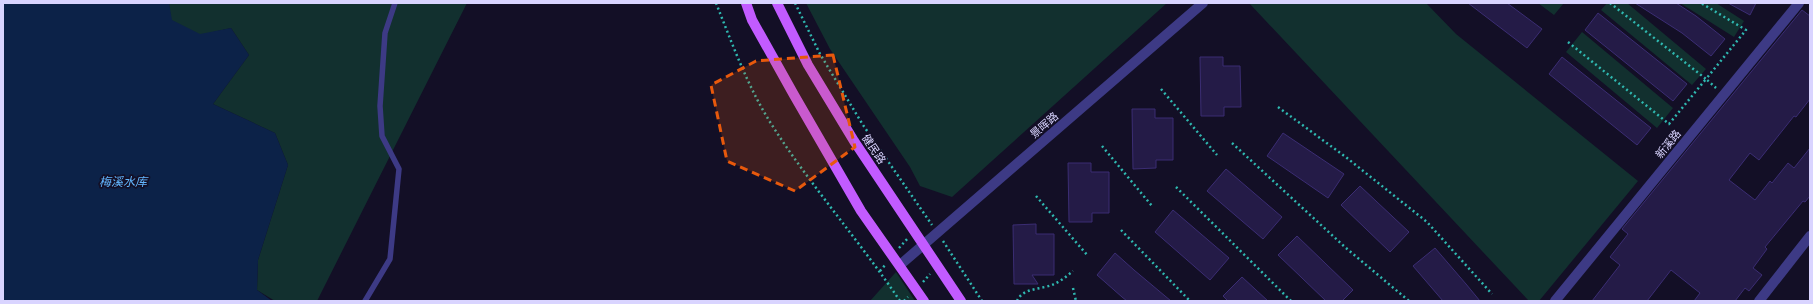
<svg xmlns="http://www.w3.org/2000/svg" width="1813" height="304" viewBox="0 0 1813 304" font-family="'PT Sans','Noto Sans SC',sans-serif">
<style>
.green{fill:#12302f}
.water{fill:#0c2248}
.building{fill:#241b47;stroke:#3b2d73}
.lines{fill:none;stroke-linecap:round;stroke-linejoin:round}
.path{stroke:#2fb8b0;stroke-width:2.5;stroke-dasharray:2 3;stroke-linecap:butt}
.service{stroke:#3d3a85;stroke-width:5.5}
.minor{stroke:#3d3a85;stroke-width:10}
.tertiary{stroke:#3d3a85;stroke-width:10}
.primary{stroke:#c25bff;stroke-width:10}
.marked{fill:#e8590c;fill-opacity:0.2;stroke:#e8590c;stroke-width:3;stroke-dasharray:8 5;stroke-linejoin:round}
.labels{text-anchor:middle;stroke-width:3.5;stroke-linejoin:round;paint-order:stroke}
.street-label{font-size:11px;fill:#d9d4ff;stroke:#130f26}
.water-label{font-size:12px;font-style:italic;fill:#62b6ff;stroke:#130f26}
</style>
<rect width="100%" height="100%" fill="#130f26"/>
<!-- green -->
<path class="green" d="M169 3H467L317 301H275L257 290 258 260 288 165 275 133 213 104 249 55 231 28 200 35 171 20Z
M806 3H1167L952 197 920 186 910 167 830 49Z
M1249 3H1426L1456 34 1638 181 1539 301H1529Z
M1538 3H1564L1554 15Z
M1607 3H1627L1706 69 1692 85 1601 10Z
M1680 3H1716L1744 21 1734 37Z
M1582 32 1673 108 1657 128 1566 52Z
M896 272 915 301H870Z"/>
<!-- water -->
<path class="water" d="M3 3H169L172 20 200 34 231 28 249 55 213 104 275 133 288 165 258 260 257 290 272 301H3Z"/>
<!-- building -->
<path class="building" d="M1468 3H1507L1542 29 1527 48Z
M1635 3H1676L1696 16 1725 39 1711 56 1682 33Z
M1728 3H1756L1750 15Z
M1802 10 1810 16V99L1796 117 1794 116 1759 160 1750 153 1729 180 1755 200 1770 181 1772 183 1788 163 1794 168 1810 148V196L1805 202 1803 201 1765 247 1767 249 1753 268 1762 275 1749 291 1745 288 1735 301H1694L1700 293 1671 270 1647 301H1592L1620 265 1610 257 1628 234 1622 229Z
M1598 13 1687 84 1673 101 1585 30Z
M1200 57H1223V66H1240L1241 107H1224V116H1201Z
M1562 57 1651 128 1637 145 1549 74Z
M1132 109H1155V118H1173V160H1156V168L1133 169Z
M1283 133 1344 174 1328 198 1267 156Z
M1068 163H1091V172H1109V213H1092V222H1069Z
M1226 169 1282 217 1263 239 1207 191Z
M1360 186 1409 232 1390 252 1341 205Z
M1173 210 1229 258 1210 280 1155 232Z
M1036 224V234H1054V275H1032L1038 284H1014L1013 225Z
M1297 236 1353 290 1342 301H1326L1278 255Z
M1435 248 1466 284 1480 301H1443L1413 266Z
M1115 253 1134 270 1171 301H1127L1122 297 1097 275Z
M1242 277 1268 301H1228L1223 296Z"/>
<g class="lines">
<!-- path -->
<path class="path" d="M716 3C732 43 747 85 770 122 809 184 859 240 900 301
M795 3 820 54 863 125 932 225
M1610 3 1706 79 1746 30 1701 3
M1568 42 1669 124 1706 79 1716 88
M1161 89 1217 155
M1278 107 1347 158 1427 222 1492 294
M1232 143 1346 248 1409 301
M1102 146 1152 206
M1176 187 1291 301
M1036 196 1088 256
M1121 230 1190 301
M943 241 982 301
M899 248 908 238
M880 271 886 264
M923 282 930 274
M1073 288 1076 301
M904 301 908 297
M1017 301C1023 287 1042 290 1054 284 1061 281 1067 276 1073 271"/>
<!-- service -->
<path class="service" d="M365 301 390 259 399 169 382 136 380 106 385 33 395 3"/>
<!-- minor -->
<path class="minor" d="M1555 301 1799 3
M1759 301 1810 236"/>
<!-- tertiary -->
<path class="tertiary" d="M900 265 1203 3"/>
<!-- primary -->
<path class="primary" d="M746 3 752 20 794 95 861 211 924 301
M777 3 808 65 854 141 961 301"/>
</g>
<!-- marked area -->
<path class="marked" d="M833 55 855 147 795 191 727 161 711 85 756 61Z"/>
<g class="labels">
<!-- street labels -->
<g class="street-label">
<text transform="translate(1044 125) rotate(-41)" y="4">景晖路</text>
<text transform="translate(1668 144) rotate(-51)" y="4">新溪路</text>
<text transform="translate(874 149) rotate(56)" y="4">健民路</text>
</g>
<!-- water labels -->
<g class="water-label">
<text x="123" y="186">梅溪水库</text>
</g>
</g>
<!-- border -->
<rect width="1813" height="304" fill="none" stroke="#d9d4ff" stroke-width="8"/>
</svg>
